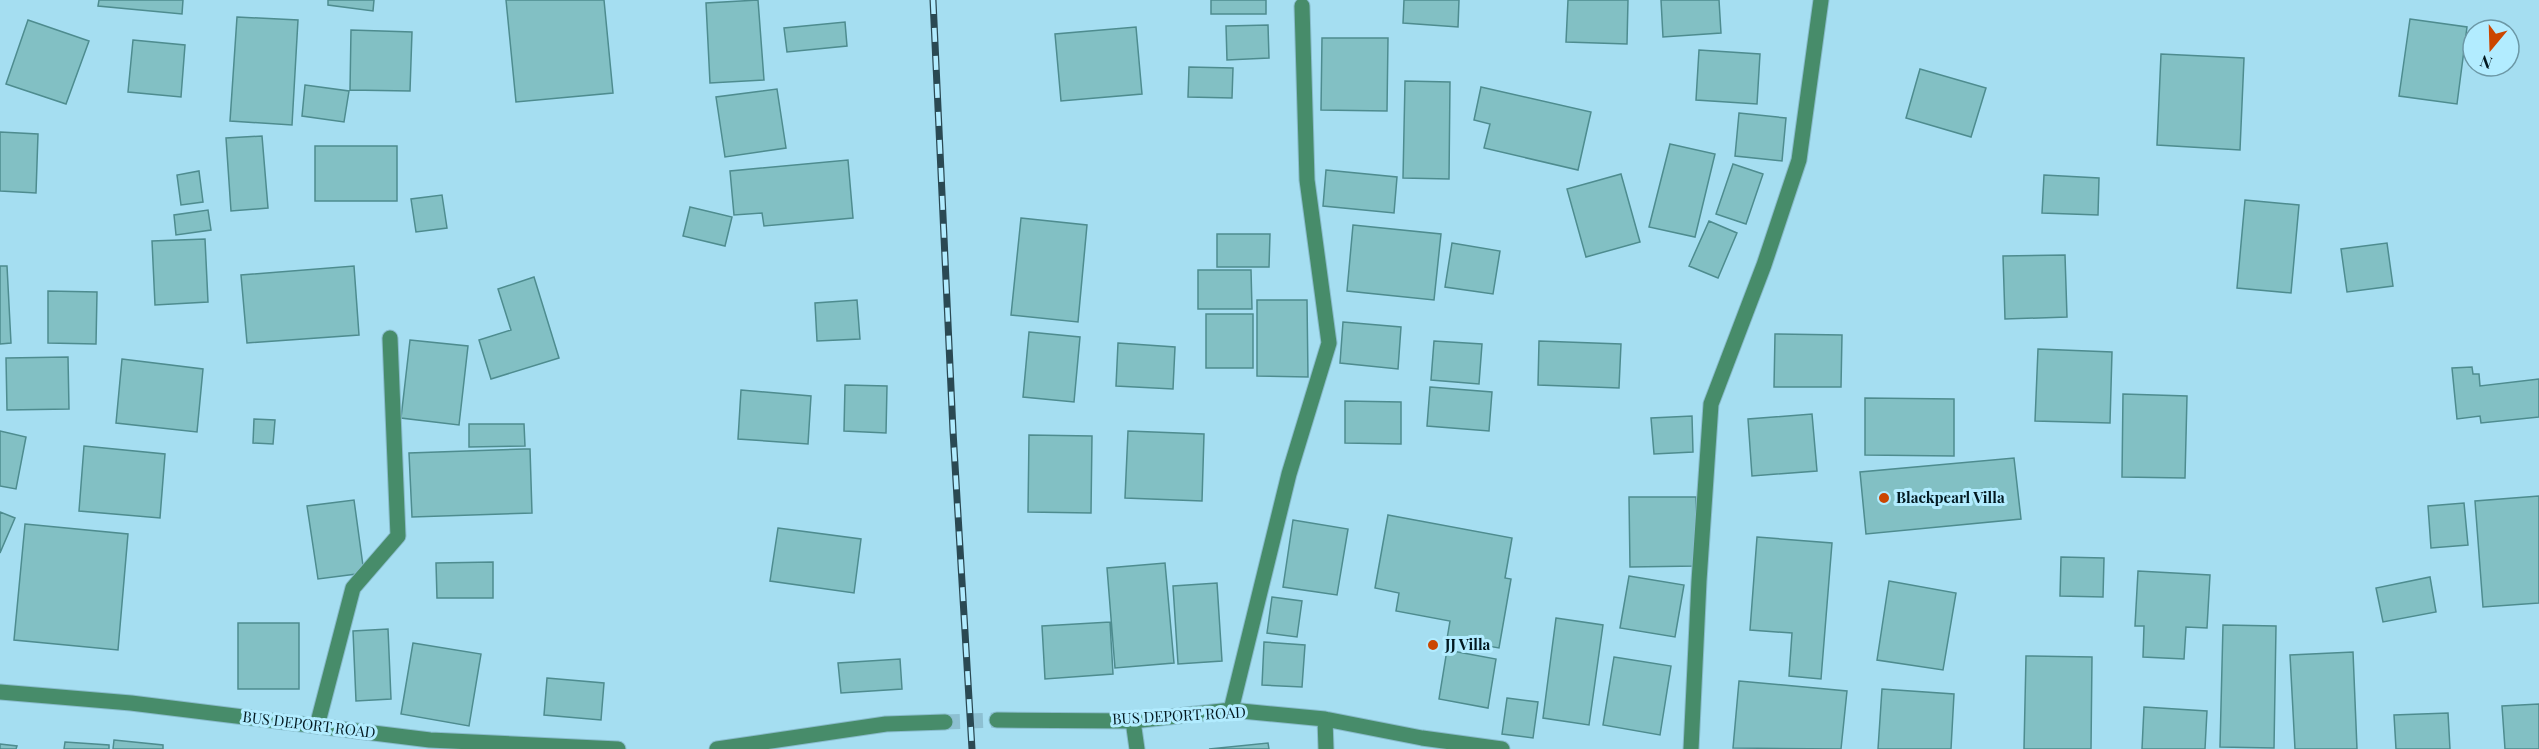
<svg xmlns="http://www.w3.org/2000/svg" width="2539" height="749" viewBox="0 0 2539 749" font-family="'Playfair Display',serif">
<style>
.building{fill:#82c0c4;stroke:#4e8c8f;stroke-width:1.5}
.lines{fill:none;stroke-linecap:round;stroke-linejoin:round}
.minor-tunnel{stroke:#8dc0d2;stroke-width:15;stroke-dasharray:15 8;stroke-linecap:butt}
.minor-casing{stroke:#88bbcb;stroke-width:17}
.minor{stroke:#478c6a;stroke-width:15}
.rail-casing{stroke:#2a4953;stroke-width:7}
.rail{stroke:#b2ecff;stroke-width:4.5;stroke-dasharray:14;stroke-linecap:butt}
.poi-dot{fill:#cb4600;stroke:#b2ecff;stroke-width:2}
.labels{text-anchor:middle;stroke-width:6;stroke-linejoin:round;paint-order:stroke}
.poi-label{font-size:15px;font-weight:bold;fill:#031920;stroke:#b2ecff;text-anchor:start}
.street-label{font-size:15px;fill:#031920;stroke:#b2ecff}
</style>
<rect width="100%" height="100%" fill="#a5def1"/>
<!-- building -->
<path class="building" d="M99 0H183L182 14 98 6Z
M328 0H374L373 11 328 5Z
M506 0H604L613 93 516 102Z
M758 0 764 80 710 83 706 3Z
M1211 0H1266V14H1211Z
M1404 0H1459L1458 27 1403 23Z
M1568 0H1628L1627 44 1566 42Z
M1661 0H1719L1721 33 1663 37Z
M237 17 298 20 292 125 230 121Z
M2410 19 2467 27 2457 104 2399 96Z
M28 20 89 41 66 104 6 84Z
M845 22 847 46 787 52 784 28Z
M1268 25 1269 58 1227 60 1226 26Z
M1136 27 1142 94 1061 101 1055 34Z
M351 30 412 32 410 91 350 90Z
M1322 38H1388L1387 111 1321 110Z
M133 40 185 45 181 97 128 92Z
M1699 50 1760 54 1757 104 1696 100Z
M2161 54 2244 58 2240 150 2157 145Z
M1189 67 1233 68 1232 98 1188 97Z
M1920 69 1986 88 1971 137 1906 118Z
M1405 81 1450 82 1449 179 1403 178Z
M305 85 349 91 344 122 302 116Z
M1481 87 1591 112 1578 170 1484 148 1490 124 1474 120Z
M777 89 786 148 725 157 716 97Z
M1739 113 1786 118 1782 161 1735 156Z
M0 132 38 134 36 193 0 191Z
M262 136 268 208 231 211 226 138Z
M1670 144 1715 154 1695 237 1649 227Z
M315 146H397V201H315Z
M848 160 853 218 764 226 762 213 734 215 730 171Z
M1733 164 1763 174 1746 224 1716 214Z
M1326 170 1397 177 1394 213 1323 206Z
M199 171 203 202 181 205 177 175Z
M1621 174 1640 242 1586 257 1567 189Z
M2044 175 2099 178 2098 215 2042 213Z
M442 195 447 228 416 232 411 199Z
M2245 200 2299 205 2291 293 2237 288Z
M690 207 732 217 725 246 683 236Z
M208 210 211 230 176 235 174 215Z
M1021 218 1087 225 1078 322 1011 315Z
M1709 221 1737 233 1718 278 1689 266Z
M1353 225 1441 234 1434 300 1347 291Z
M1217 234H1270L1269 267H1217Z
M205 239 208 302 155 305 152 241Z
M1452 243 1500 251 1493 294 1445 287Z
M2387 243 2393 286 2347 292 2341 249Z
M2065 255 2067 317 2005 319 2003 256Z
M0 266H7L11 343 0 344Z
M354 266 359 335 247 343 241 275Z
M1198 270H1251L1252 309H1198Z
M534 277 559 358 491 379 479 340 511 330 498 289Z
M48 291 97 292 96 344 48 343Z
M857 300 860 339 817 341 815 303Z
M1257 300H1307L1308 377 1257 376Z
M1206 314H1253V368H1206Z
M1343 322 1401 327 1398 369 1340 363Z
M1029 332 1080 337 1074 402 1023 397Z
M1775 334 1842 335 1841 387H1774Z
M410 340 468 346 459 425 401 418Z
M1434 341 1482 344 1479 384 1431 380Z
M1539 341 1621 344 1619 388 1538 385Z
M1118 343 1175 347 1173 389 1116 386Z
M2038 349 2112 352 2110 423 2035 421Z
M68 357 69 409 7 410 6 358Z
M122 359 203 369 197 432 116 423Z
M2472 367 2473 374H2479L2480 386 2539 379V417L2481 423 2480 416 2457 419 2452 368Z
M845 385 887 386 886 433 844 431Z
M1430 387 1492 392 1489 431 1427 426Z
M741 390 811 396 808 444 738 439Z
M2123 394 2187 396 2185 478 2122 477Z
M1865 398 1954 399V456L1865 455Z
M1345 401 1401 402V444L1345 443Z
M1812 414 1817 471 1752 476 1748 419Z
M1692 416 1693 452 1654 454 1651 418Z
M254 419 275 420 273 444 253 443Z
M469 424H524L525 446 469 447Z
M0 431 26 437 16 489 0 486Z
M1128 431 1204 434 1202 501 1125 498Z
M1029 435 1092 436 1091 513 1028 512Z
M84 446 165 454 160 518 79 511Z
M524 449H530L532 513 412 517 409 453Z
M2014 458 2021 519 1866 534 1860 472Z
M2539 496V603L2483 607 2475 501Z
M1629 497H1696L1697 566 1630 567Z
M354 500 364 573 318 579 307 506Z
M2464 503 2468 545 2431 548 2428 506Z
M0 512 15 518 0 553Z
M1388 515 1512 538 1505 578 1511 579 1499 648 1447 639 1450 621 1396 611 1399 593 1375 588Z
M1293 520 1348 529 1337 595 1283 587Z
M25 524 128 534 118 650 14 640Z
M778 528 861 539 854 593 770 581Z
M1757 537 1832 543 1821 679 1789 676 1792 633 1750 630Z
M2061 557 2104 558 2103 597 2060 596Z
M493 562V598H437L436 563Z
M1165 563 1174 663 1115 668 1107 568Z
M2138 571 2210 575 2207 628 2186 627 2184 659 2143 657 2144 626H2135Z
M1629 576 1684 585 1675 637 1620 628Z
M2430 577 2436 612 2383 622 2376 588Z
M1889 581 1956 593 1943 670 1877 660Z
M1217 583 1222 661 1178 664 1173 586Z
M1272 597 1302 601 1297 637 1267 633Z
M1556 618 1603 625 1589 725 1543 718Z
M1110 622 1113 674 1045 679 1042 626Z
M238 623H299V689H238Z
M2223 625 2276 626 2274 748 2220 747Z
M388 629 391 699 356 701 353 631Z
M1264 642 1305 645 1302 687 1262 685Z
M413 643 481 654 469 726 401 714Z
M1447 650 1496 659 1488 708 1439 699Z
M2353 652 2357 749H2295L2290 655Z
M2026 656 2092 657 2091 749H2024Z
M1614 657 1671 666 1660 735 1603 725Z
M900 659 902 689 841 693 838 663Z
M547 678 604 683 601 720 544 715Z
M1739 681 1847 691 1841 749 1733 748Z
M1882 689 1954 694 1951 749H1878Z
M1507 698 1538 702 1533 738 1502 734Z
M2539 704V749H2505L2502 706Z
M2144 707 2207 711 2205 749H2142Z
M2448 713 2450 749H2396L2394 715Z
M114 740 163 745V749H113Z
M65 742 109 745V749H64Z
M1268 743 1269 749H1209Z
M0 744 17 746 16 749H0Z"/>
<g class="lines">
<!-- minor-tunnel -->
<path class="minor-tunnel" d="M945 722 997 720"/>
<defs>
<path id="minor" d="M0 692 131 703 430 740 618 749
M1231 710 1289 474 1329 343 1307 180 1302 6
M1325 719 1326 749
M997 720 1133 721 1231 710 1325 719 1422 738 1502 749
M1133 721 1137 749
M317 726 353 588 398 536 390 338
M717 749 886 724 945 722
M1691 749 1699 581 1711 404 1764 265 1799 160 1821 0"/>
</defs>
<!-- minor casing -->
<use href="#minor" class="minor-casing"/>
<!-- minor -->
<use href="#minor" class="minor"/>
<defs>
<path id="rail" d="M933 0 953 431 972 749"/>
</defs>
<!-- rail casing -->
<use href="#rail" class="rail-casing"/>
<!-- rail -->
<use href="#rail" class="rail"/>
</g>
<!-- markers -->
<g class="poi-dot">
<circle cx="1884" cy="498" r="6"/>
<circle cx="1433" cy="645" r="6"/>
</g>
<g class="labels">
<!-- poi labels -->
<g class="poi-label">
<text x="1896" y="503">Blackpearl Villa</text>
<text x="1445" y="650">JJ Villa</text>
</g>
<!-- street labels -->
<g class="street-label">
<text transform="translate(1179 716) rotate(-3)" y="5">BUS DEPORT ROAD</text>
<text transform="translate(309 725) rotate(7)" y="5">BUS DEPORT ROAD</text>
</g>
</g>
<!-- north arrow -->
<g transform="translate(2491 48) rotate(199)"><circle r="28" fill="#b2ecff" stroke="#6c98a6" stroke-width="1.5"/>
<path d="M0-4.5L10 22L0 15L-10 22Z" fill="#cb4600"/>
<text y="-9" font-size="16" font-weight="bold" text-anchor="middle" fill="#031920">N</text>
</g>
</svg>
